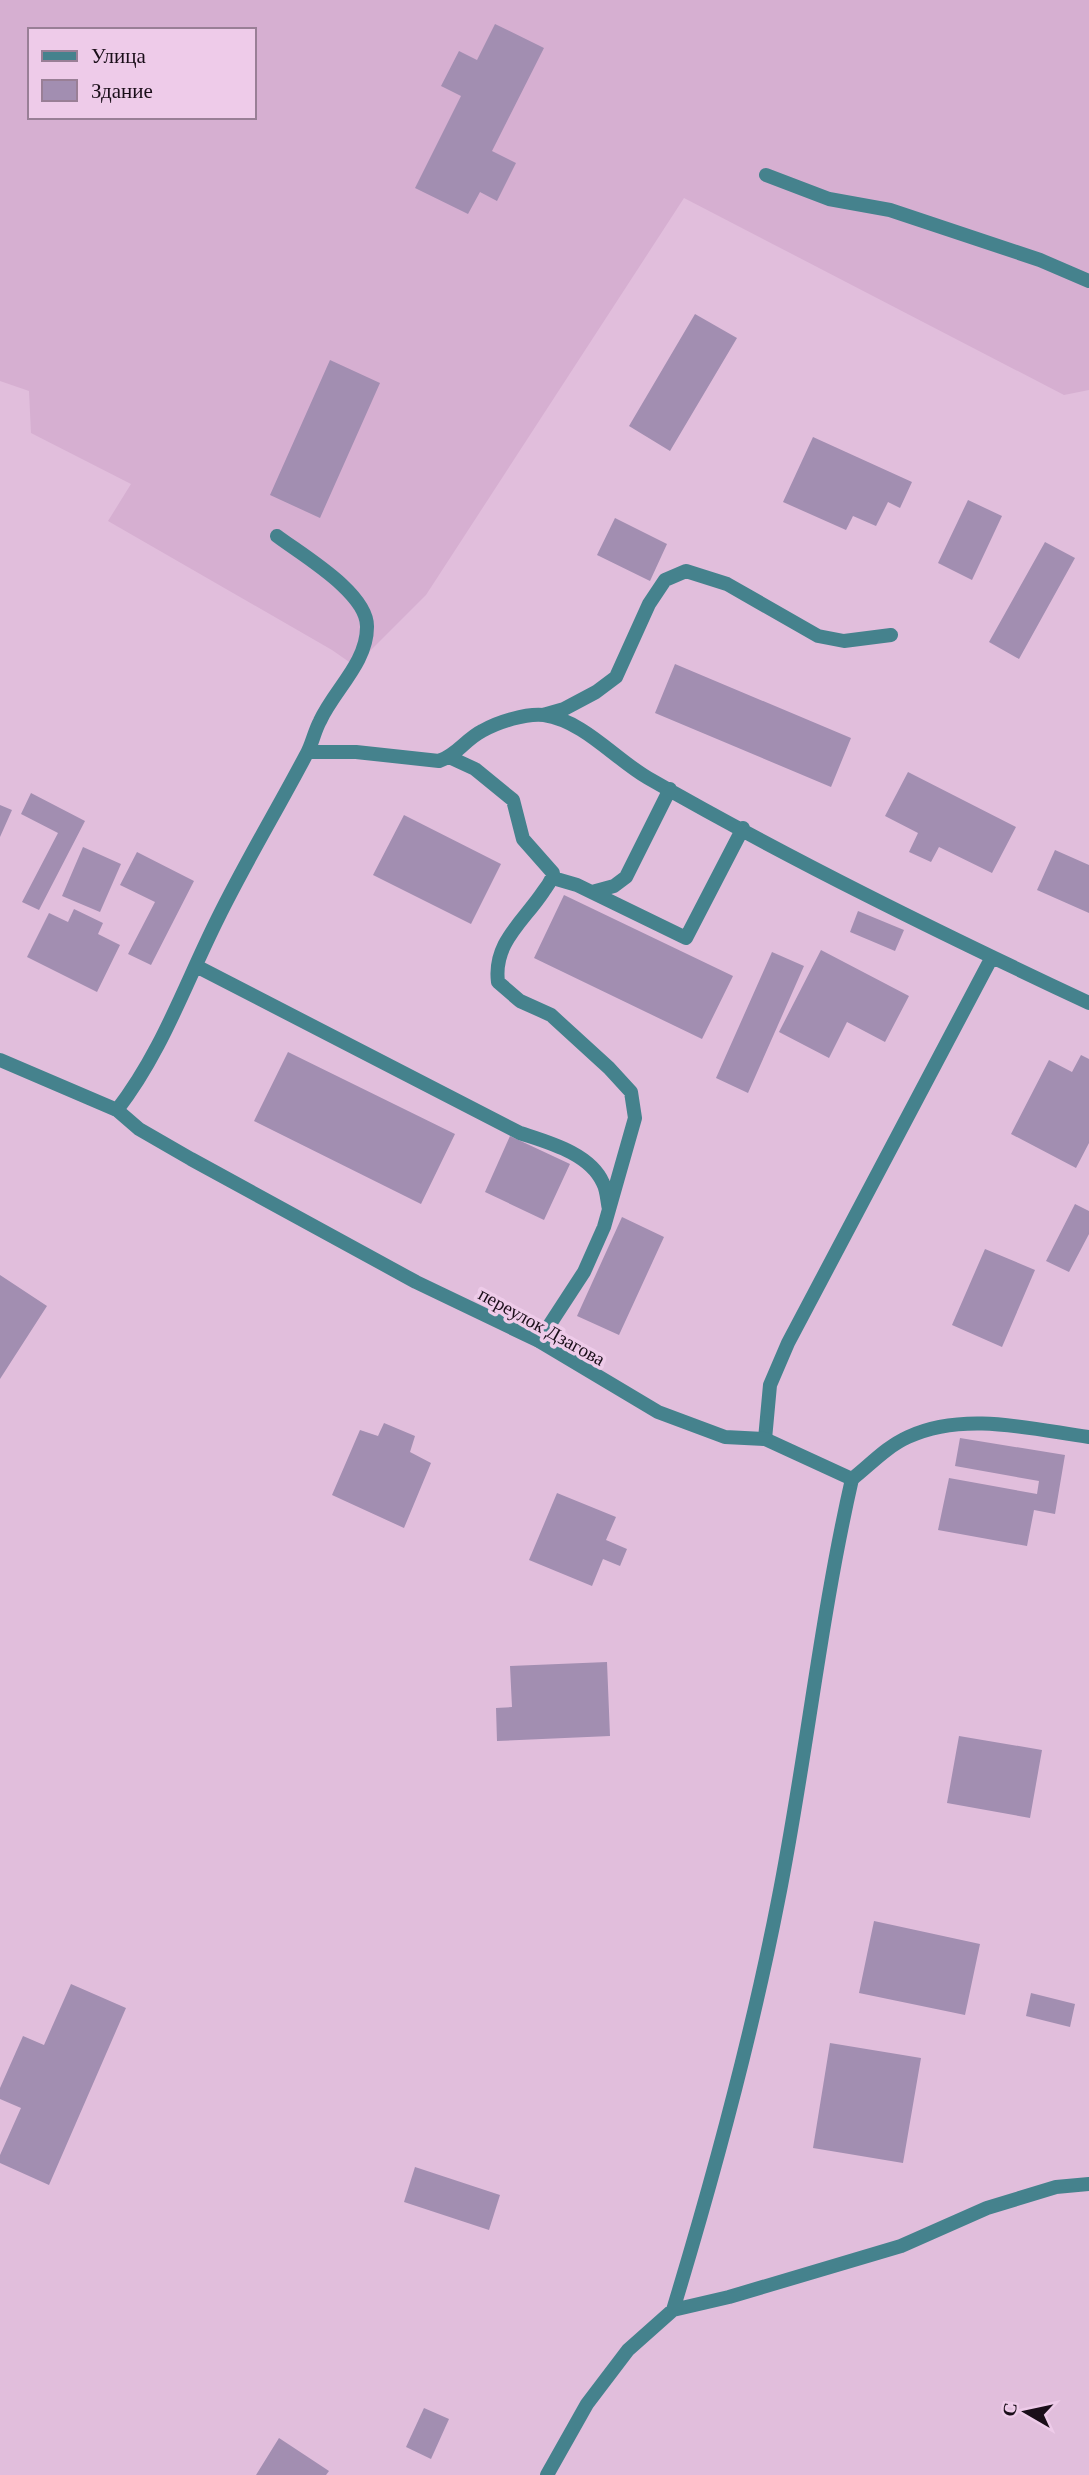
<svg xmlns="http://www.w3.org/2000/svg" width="1089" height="2475" viewBox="0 0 1089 2475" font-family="Georgia,serif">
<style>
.built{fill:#d6afd1;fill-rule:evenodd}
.building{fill:#a28eb1}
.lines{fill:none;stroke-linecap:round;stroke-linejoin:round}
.lane{stroke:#45828d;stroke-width:14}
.street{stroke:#45828d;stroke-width:14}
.labels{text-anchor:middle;stroke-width:7;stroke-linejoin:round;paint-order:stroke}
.street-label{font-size:19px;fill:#1a0e19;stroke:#eecbe9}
</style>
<rect width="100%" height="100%" fill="#e1bedc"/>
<!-- built -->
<path class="built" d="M0 0H1089V390L1064 395 684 198 426 595 355 666 332 650 108 521 131 484 31 433 29 391 0 381ZM30 30H254V117H30Z"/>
<!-- building -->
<path class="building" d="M495 24 544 48 492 151 516 163 497 201 480 192 468 214 415 188 461 96 441 86 459 51 477 60Z
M695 314 737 338 670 451 629 426Z
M330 360 380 383 320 518 270 495Z
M813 437 912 482 900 508 888 502 876 526 853 516 846 530 783 502Z
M968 500 1002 516 972 580 938 563Z
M615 518 667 544 650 581 597 555Z
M1045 542 1075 558 1019 659 989 642Z
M675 664 851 738 831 787 655 713Z
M908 772 1016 827 992 873 939 847 931 862 909 852 918 833 885 816Z
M31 793 85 821 39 910 22 902 58 833 21 814Z
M0 805 12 810 0 837Z
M404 815 501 864 471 924 373 875Z
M83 847 121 864 100 912 62 896Z
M1055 850 1089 865V913L1037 890Z
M137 852 194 881 151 965 128 954 155 902 120 885Z
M564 895 733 976 702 1039 534 958Z
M74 909 103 923 98 934 120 945 97 992 27 957 49 913 68 922Z
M858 911 904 930 895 951 850 932Z
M821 950 909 996 885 1042 847 1022 829 1058 779 1032Z
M772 952 804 966 748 1093 716 1078Z
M288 1052 455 1134 421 1204 254 1121Z
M1081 1055 1089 1059V1143L1076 1168 1011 1134 1049 1060 1072 1072Z
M510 1136 570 1164 544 1220 485 1192Z
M1075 1204 1089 1211V1234L1069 1272 1046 1261Z
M622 1217 664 1237 619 1335 577 1316Z
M985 1249 1035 1270 1002 1347 952 1325Z
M0 1275 47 1306 0 1379Z
M384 1423 415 1436 410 1452 431 1463 404 1528 332 1495 360 1430 378 1436Z
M960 1438 1065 1455 1055 1514 1034 1510 1027 1546 938 1530 949 1478 1037 1494 1039 1481 955 1466Z
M557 1493 616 1517 606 1540 627 1549 620 1566 603 1559 592 1586 529 1560Z
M607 1662 610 1736 497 1741 496 1708 512 1707 510 1666Z
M959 1736 1042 1750 1030 1818 947 1803Z
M874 1921 980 1944 965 2015 859 1993Z
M71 1984 126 2008 49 2185 0 2163V2155L21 2108 0 2099V2088L23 2036 44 2045Z
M1031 1993 1075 2004 1070 2027 1026 2016Z
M830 2043 921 2058 903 2163 813 2148Z
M415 2167 500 2195 489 2230 404 2202Z
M424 2408 449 2419 431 2459 406 2447Z
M279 2438 329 2471 326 2475H256Z"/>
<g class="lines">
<!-- lane -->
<path class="lane" d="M766 175 829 199 890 210 1040 260 1089 281
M543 715 564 709 596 692 616 677 649 604 665 580 686 571 727 584 818 636 844 641 891 635
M309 752H356L439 761C457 755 466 739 482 731 498 722 526 713 544 715 584 721 615 759 648 778 791 860 940 933 1089 1003
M449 757 475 769 513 800 523 839 553 873C552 881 547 886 543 892 523 922 493 943 498 982L520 1001 551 1015 609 1068 631 1092 635 1118 604 1227 584 1272 539 1341
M553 878 577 885 686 938 743 828
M592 892 614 886 626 877 670 789
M196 966 520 1133C547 1142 590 1153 603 1183 607 1190 607 1201 609 1209
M117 1110C162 1052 185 984 218 918 245 863 277 810 306 755 312 745 314 732 320 721 334 690 367 663 367 627 368 593 302 555 277 536
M765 1439 770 1385 788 1343 992 957
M673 2310C714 2175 751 2039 778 1901 806 1761 820 1619 852 1479
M547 2475 587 2404 628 2350 673 2310 729 2297 901 2246 987 2208 1056 2187 1089 2184"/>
<!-- street -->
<path class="street" d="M0 1060 117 1110 139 1129 191 1159 416 1282 539 1341 658 1412 725 1437 765 1439 852 1479C870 1465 886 1447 908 1437 964 1411 1031 1429 1089 1437"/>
</g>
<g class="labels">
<!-- street labels -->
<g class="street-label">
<text transform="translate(542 1326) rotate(29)" y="7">переулок Дзагова</text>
</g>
</g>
<!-- legend -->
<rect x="28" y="28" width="228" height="91" fill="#eecbe9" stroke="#997f96" stroke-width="2"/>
<rect x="42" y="51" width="35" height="10" fill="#45828d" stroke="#997f96" stroke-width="2"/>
<text x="91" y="63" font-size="21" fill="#1a0e19">Улица</text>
<rect x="42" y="80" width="35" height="21" fill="#a28eb1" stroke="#997f96" stroke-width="2"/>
<text x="91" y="98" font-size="21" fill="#1a0e19">Здание</text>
<!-- north arrow -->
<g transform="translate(1026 2412) rotate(279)" stroke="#eecbe9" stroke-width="5" paint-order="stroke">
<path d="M0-5L12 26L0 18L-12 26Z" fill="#1a0e19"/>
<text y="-10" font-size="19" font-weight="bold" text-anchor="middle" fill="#1a0e19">С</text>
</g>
</svg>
